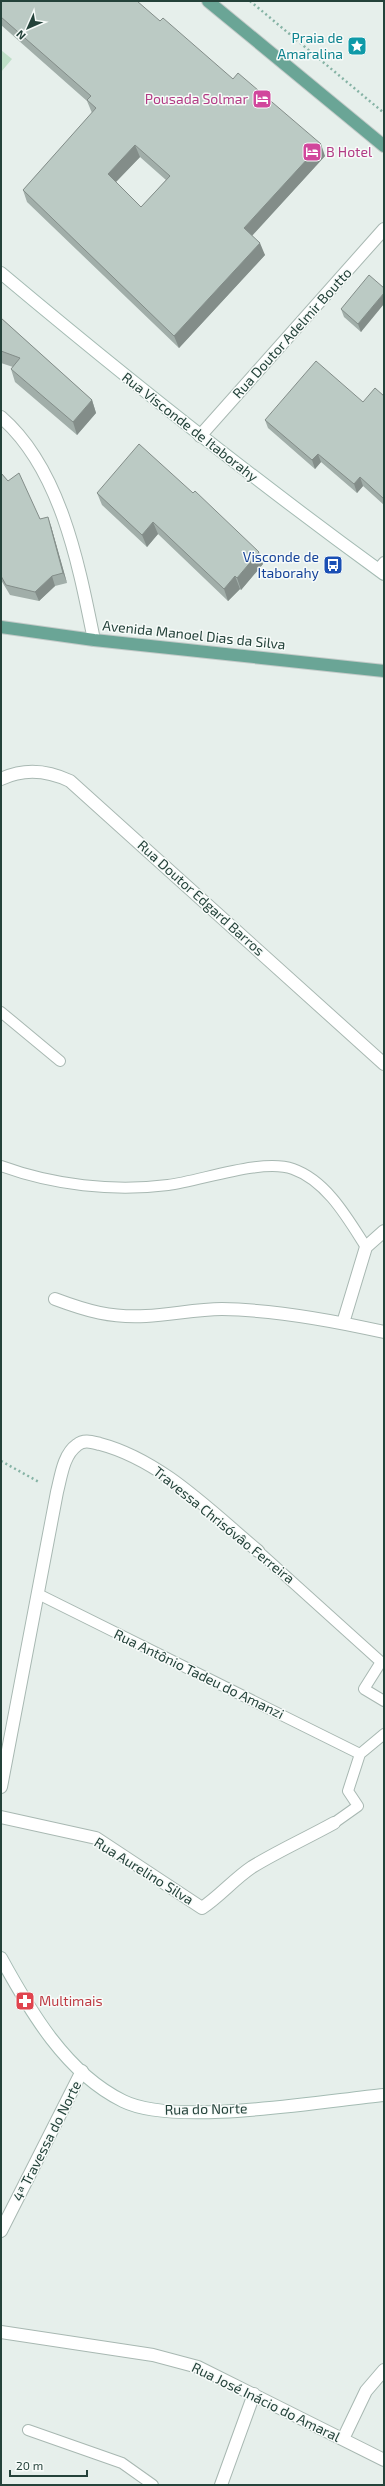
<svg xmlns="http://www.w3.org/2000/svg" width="385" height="2486" viewBox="0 0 385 2486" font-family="'Exo 2',sans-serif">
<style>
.green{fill:#bfe0c8}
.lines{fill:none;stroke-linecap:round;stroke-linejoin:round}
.lane-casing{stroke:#a8b8b2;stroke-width:12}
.street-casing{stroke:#a8b8b2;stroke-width:14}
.secondary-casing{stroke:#a4bbb3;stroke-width:14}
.primary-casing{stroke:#c2cac8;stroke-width:14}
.path{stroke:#86b3a5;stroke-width:2.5;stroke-dasharray:2 3;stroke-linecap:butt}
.lane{stroke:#fff;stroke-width:10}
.street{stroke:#fff;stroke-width:12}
.secondary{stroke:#fff;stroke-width:12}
.primary{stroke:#6aa596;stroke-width:12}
.wall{fill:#a1aea9;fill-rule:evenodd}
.shaded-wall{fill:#838d89}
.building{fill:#bbcac4;stroke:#838d89;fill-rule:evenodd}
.labels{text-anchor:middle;stroke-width:3;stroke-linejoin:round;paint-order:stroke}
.culture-label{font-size:14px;fill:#0d838f;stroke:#f7fbf9;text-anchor:end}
.hotel-label{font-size:14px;fill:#b23c85;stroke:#f7fbf9;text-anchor:end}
.street-label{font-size:14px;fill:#24423a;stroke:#f7fbf9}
.transit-label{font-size:14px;fill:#164399;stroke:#f7fbf9;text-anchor:end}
.health-label{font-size:14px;fill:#be3a42;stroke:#f7fbf9;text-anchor:start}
</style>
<rect width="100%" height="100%" fill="#e6efeb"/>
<!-- green -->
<path class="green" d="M1 50 12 59 1 72Z"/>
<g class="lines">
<defs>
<path id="lane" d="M378 569 384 562
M1 1012 60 1061
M1 1166C53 1185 113 1192 168 1185 201 1181 262 1158 293 1169 327 1181 348 1219 366 1247
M258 1551 381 1662 364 1689 384 1701
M38 1594 360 1754
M334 1823 358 1806 348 1791 360 1754 384 1734
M28 2430 122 2463 153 2485"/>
<path id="street" d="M1 417C61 469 79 566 94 640
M200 436 384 229
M1 779C24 768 47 770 70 781L384 1064
M55 1299C87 1311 111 1318 146 1316 171 1315 196 1309 222 1309 276 1310 331 1320 384 1332
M343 1323 366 1247 384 1231
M1 1787 57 1492C61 1477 63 1455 77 1445 84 1439 92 1442 100 1444 161 1460 210 1511 258 1551
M1 1817 96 1838 202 1908C220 1896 234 1879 252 1867 278 1851 307 1838 334 1823
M1 2231 82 2071
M1 2332 153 2355 198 2367 384 2460
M343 2439 366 2391 384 2370
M221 2485 254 2394"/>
<path id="secondary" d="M1 273C125 377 252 478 384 574
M1 1958C30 2011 66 2073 123 2101 175 2127 322 2101 384 2095"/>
<path id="primary" d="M208 1 384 146
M1 627 94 640 384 671"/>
</defs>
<!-- lane casing -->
<use href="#lane" class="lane-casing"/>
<!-- street casing -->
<use href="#street" class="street-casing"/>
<!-- secondary casing -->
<use href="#secondary" class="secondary-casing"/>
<!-- primary casing -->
<use href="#primary" class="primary-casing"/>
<!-- path -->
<path class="path" d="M250 1 384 113
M1 1461 39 1482"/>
<!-- lane -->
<use href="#lane" class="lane"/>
<!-- street -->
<use href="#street" class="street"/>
<!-- secondary -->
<use href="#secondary" class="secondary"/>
<!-- primary -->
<use href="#primary" class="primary"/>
</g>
<!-- wall -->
<path class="wall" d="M1 1 160 21 325 156 252 236 265 255 179 348 27 202 23 190 92 113 87 101 1 25ZM140 157 166 180 141 207 116 182Z
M384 288 361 332 344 317 341 309Z
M1 318 92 400 96 413 77 435 15 382 11 369 13 367 1 363Z
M384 396V505L363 486 357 493 321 462 315 469 268 428 265 420 363 402Z
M1 473 40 519 51 526 67 583 55 586 39 601 10 595 1 580Z
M97 493 263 564 241 590 240 589 228 601 158 534 147 547 102 505Z"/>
<!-- shaded-wall -->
<path class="shaded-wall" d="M321 144 325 156 248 240 244 228Z
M135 145 140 157 112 186 108 174Z
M260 243 265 255 179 348 174 336Z
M384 293V304L361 332 358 324Z
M92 400 96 413 77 435 73 422Z
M318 454 321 462 315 469 312 460Z
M360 477 363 486 357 493 354 484Z
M48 517 51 526 67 583 63 573Z
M153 522 158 534 147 547 142 535Z
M259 552 263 564 241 590 237 578Z
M52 576 55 586 39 601 35 592Z
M235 576 240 589 228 601 224 589Z"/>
<!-- building -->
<path class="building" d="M1 1H137L160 21 163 18 233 79 238 73 321 144 244 228 260 243 174 336 23 190 96 108 87 100 91 96 1 17ZM135 145 170 176 141 207 108 174Z
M369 275 384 288V293L358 324 341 309Z
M1 318 92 400 73 422 11 369 20 358 1 351Z
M316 361 363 402 375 388 384 396V499L360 477 354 484 318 454 312 460 265 420Z
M139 444 193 493 195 491 259 552 237 578 235 576 224 589 153 522 142 535 97 493Z
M1 473 8 481 19 473 40 519 48 517 63 573 52 576 35 592 6 585 1 576Z"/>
<!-- icons -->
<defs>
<symbol id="sight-square" viewBox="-11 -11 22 22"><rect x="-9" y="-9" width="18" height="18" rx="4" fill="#0f9aa8" stroke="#f7fbf9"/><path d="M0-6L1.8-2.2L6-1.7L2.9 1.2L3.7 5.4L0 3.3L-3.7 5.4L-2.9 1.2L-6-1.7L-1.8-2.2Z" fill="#fff"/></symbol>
<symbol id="hotel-square" viewBox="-11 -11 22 22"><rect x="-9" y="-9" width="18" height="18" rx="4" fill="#d1479c" stroke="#f7fbf9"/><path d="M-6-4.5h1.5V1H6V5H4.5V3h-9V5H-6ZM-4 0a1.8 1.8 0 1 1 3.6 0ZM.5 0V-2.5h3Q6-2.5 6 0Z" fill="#fff"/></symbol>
<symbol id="bus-square" viewBox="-11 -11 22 22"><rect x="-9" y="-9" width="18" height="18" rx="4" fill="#1a4fb4" stroke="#f7fbf9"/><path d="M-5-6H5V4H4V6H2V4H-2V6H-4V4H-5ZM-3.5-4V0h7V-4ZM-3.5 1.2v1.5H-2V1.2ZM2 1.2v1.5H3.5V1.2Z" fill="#fff"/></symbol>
<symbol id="pharmacy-square" viewBox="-11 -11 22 22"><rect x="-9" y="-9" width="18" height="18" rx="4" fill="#e0444e" stroke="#f7fbf9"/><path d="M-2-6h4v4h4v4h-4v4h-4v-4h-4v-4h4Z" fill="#fff"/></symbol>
</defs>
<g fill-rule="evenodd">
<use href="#sight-square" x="346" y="35" width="22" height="22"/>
<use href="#hotel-square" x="251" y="88" width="22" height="22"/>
<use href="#hotel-square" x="301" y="141" width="22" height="22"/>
<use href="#bus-square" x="322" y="554" width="22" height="22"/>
<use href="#pharmacy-square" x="14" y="1990" width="22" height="22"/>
</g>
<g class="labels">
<!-- culture labels -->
<g class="culture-label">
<text x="343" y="43">Praia de<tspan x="343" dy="16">Amaralina</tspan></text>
</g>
<!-- hotel labels -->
<g class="hotel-label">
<text x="248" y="104">Pousada Solmar</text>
<text x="326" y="157" text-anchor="start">B Hotel</text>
</g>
<!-- street labels -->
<g class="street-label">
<text transform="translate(292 333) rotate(-48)" y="5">Rua Doutor Adelmir Boutto</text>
<text transform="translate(190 427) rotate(38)" y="5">Rua Visconde de Itaborahy</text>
<text transform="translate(194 635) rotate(6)" y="5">Avenida Manoel Dias da Silva</text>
<text transform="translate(201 898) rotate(42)" y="5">Rua Doutor Edgard Barros</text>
<text transform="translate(224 1525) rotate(39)" y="5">Travessa Chrisóvâo Ferreira</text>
<text transform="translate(199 1674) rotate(26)" y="5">Rua Antônio Tadeu do Amanzi</text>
<text transform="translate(144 1871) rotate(32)" y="5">Rua Aurelino Silva</text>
<text transform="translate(206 2109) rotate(-1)" y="5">Rua do Norte</text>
<text transform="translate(47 2141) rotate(-63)" y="5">4ª Travessa do Norte</text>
<text transform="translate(266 2402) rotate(26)" y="5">Rua José Inácio do Amaral</text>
</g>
<!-- transit labels -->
<g class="transit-label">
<text x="319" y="562">Visconde de<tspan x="319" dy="16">Itaborahy</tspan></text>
</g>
<!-- health labels -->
<g class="health-label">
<text x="39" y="2006">Multimais</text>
</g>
</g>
<!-- border -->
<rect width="385" height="2486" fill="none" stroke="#24423a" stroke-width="4"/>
<!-- north arrow -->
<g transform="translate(28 28) rotate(225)" stroke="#f7fbf9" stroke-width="3" paint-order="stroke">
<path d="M0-3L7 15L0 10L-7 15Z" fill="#24423a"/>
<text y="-6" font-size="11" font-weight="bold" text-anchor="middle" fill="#24423a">N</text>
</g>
<!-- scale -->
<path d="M10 2470v6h77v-6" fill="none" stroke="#24423a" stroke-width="2"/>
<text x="16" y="2470" font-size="12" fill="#24423a" stroke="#f7fbf9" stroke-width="3" paint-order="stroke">20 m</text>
</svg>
